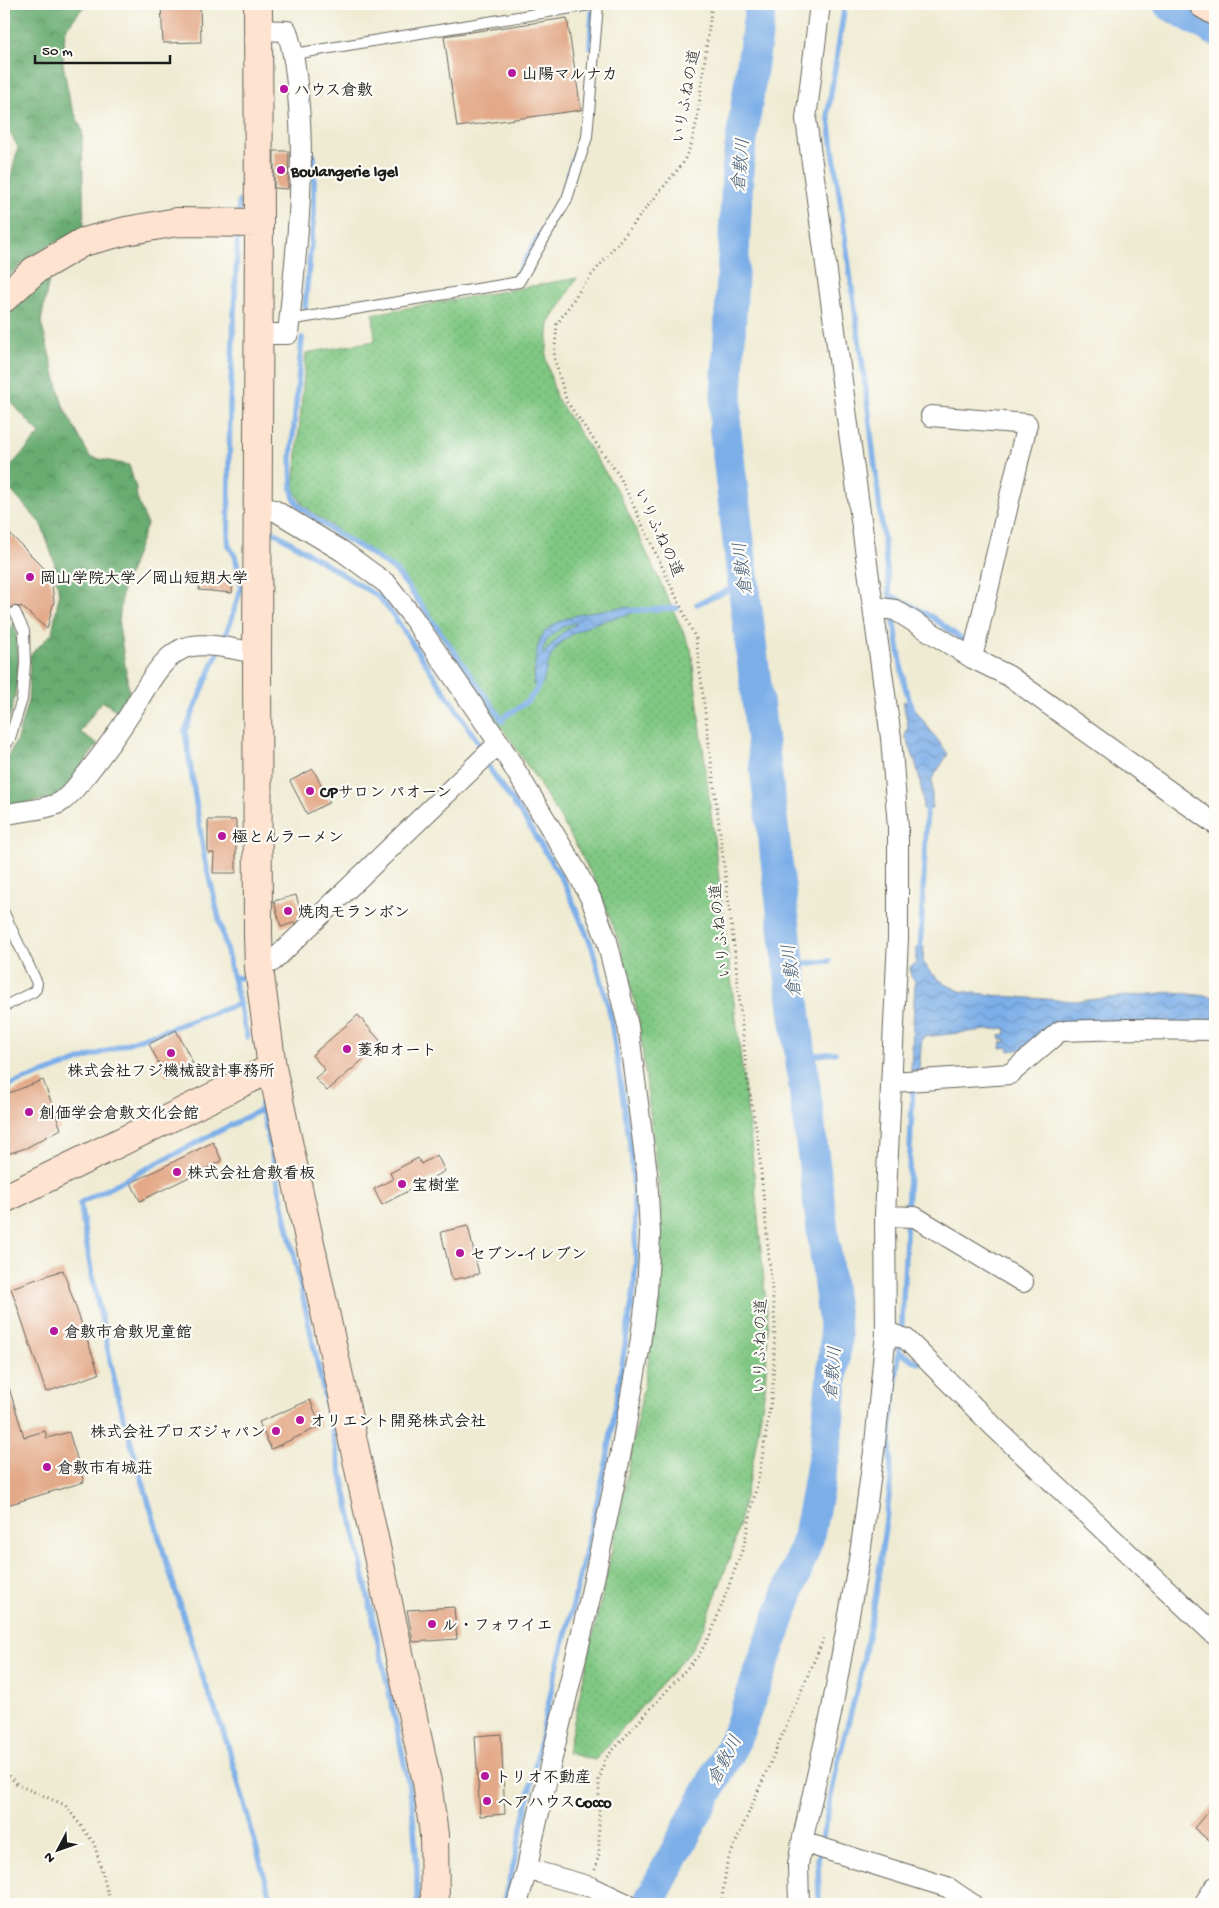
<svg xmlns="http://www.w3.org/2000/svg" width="1219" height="1908" viewBox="0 0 1219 1908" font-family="'Gochi Hand','Klee One',sans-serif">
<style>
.forest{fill:url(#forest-crowns);stroke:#426446}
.park{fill:url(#park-dots);stroke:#4e7250}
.water{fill:url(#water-waves);stroke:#4c6582;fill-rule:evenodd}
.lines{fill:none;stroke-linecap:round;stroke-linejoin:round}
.stream{stroke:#7baee8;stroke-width:5.5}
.river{stroke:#7baee8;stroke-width:32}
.building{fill:#e3a988}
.lane-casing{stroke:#66645c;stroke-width:12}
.street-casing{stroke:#66645c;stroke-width:22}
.secondary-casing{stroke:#66645c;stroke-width:30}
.path{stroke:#66645c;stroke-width:3;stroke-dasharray:1 4;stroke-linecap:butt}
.lane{stroke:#fff;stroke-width:10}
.street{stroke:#fff;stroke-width:20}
.secondary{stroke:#fee3d1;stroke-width:28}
.poi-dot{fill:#b5179e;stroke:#fdfcf7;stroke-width:2}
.labels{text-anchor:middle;stroke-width:4.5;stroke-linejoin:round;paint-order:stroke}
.poi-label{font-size:16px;font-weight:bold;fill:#1c1c1c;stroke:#fdfcf7;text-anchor:start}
.street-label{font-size:16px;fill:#1c1c1c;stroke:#fdfcf7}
.water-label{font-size:18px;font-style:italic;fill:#475e78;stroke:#fdfcf7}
</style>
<defs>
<pattern id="forest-crowns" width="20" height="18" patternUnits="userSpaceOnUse" patternTransform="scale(1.25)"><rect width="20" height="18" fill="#68ac71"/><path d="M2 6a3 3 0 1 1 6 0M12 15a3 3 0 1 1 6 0" fill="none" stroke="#558b5c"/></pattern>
<pattern id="park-dots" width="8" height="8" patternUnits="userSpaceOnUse" patternTransform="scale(1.25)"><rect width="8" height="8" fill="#80c783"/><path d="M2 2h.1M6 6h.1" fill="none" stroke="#6eaa71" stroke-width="1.8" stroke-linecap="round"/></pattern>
<pattern id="water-waves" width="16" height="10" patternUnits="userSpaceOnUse" patternTransform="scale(1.25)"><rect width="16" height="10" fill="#7baee8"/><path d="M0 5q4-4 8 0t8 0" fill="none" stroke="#648dbb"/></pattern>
</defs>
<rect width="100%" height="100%" fill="#fdfcf7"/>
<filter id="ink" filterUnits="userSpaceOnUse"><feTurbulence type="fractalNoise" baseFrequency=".02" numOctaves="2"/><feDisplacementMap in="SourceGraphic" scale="10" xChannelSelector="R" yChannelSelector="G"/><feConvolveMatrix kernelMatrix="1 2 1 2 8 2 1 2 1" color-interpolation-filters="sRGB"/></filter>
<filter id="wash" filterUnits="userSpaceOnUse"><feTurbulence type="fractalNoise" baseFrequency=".0096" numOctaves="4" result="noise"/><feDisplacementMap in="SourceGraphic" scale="20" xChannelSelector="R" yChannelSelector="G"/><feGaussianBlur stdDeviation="1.12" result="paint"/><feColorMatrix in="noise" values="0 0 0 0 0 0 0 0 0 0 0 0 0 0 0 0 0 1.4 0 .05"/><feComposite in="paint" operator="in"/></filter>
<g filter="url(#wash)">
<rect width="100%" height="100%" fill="#efebd3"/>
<!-- forest -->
<path class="forest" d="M4 4H86L65 30 63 64 70 102 82 130 84 230C48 244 31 254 4 281V206L18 147 4 123Z
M50 274 41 322 63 406 90 457 129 465 136 488 137 498 147 524 122 593 119 625 129 692 120 713 102 701 80 732 98 744 60 796 4 808V762L16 742 28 701 30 655 52 633 59 595 54 561 41 524 4 483V473L40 434 4 394V317L5 311Z
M14 623C23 661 17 698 4 735V633Z"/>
<!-- park -->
<path class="park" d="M577 278 549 324 546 359 556 397 620 495 691 649 751 1142 768 1324 765 1389 752 1467 733 1549 704 1627 691 1650 595 1760 567 1753 618 1523 660 1299 662 1247 660 1196 638 1015 620 945 598 887 571 836 535 777 415 598 395 572 303 505 294 489 306 353 375 341 373 314Z"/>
<!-- water -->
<path class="water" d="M630 607 631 614C601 621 562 629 549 661 546 668 545 676 543 683L533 685C535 672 535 655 539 642 548 614 605 609 630 607ZM575 623 576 624 562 633 544 653 542 652C545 638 561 625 575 623Z
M903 701 911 704 948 754 932 779V809H923C922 782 916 759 905 736L908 727Z
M924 947 923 961 929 971 945 984 960 991 1000 996 1076 1001 1173 992 1215 997V1023L1086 1025 1030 1048 1009 1051 1008 1047 1001 1048V1043L1006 1042V1039L1001 1040 1000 1035 1006 1034 1005 1028 922 1037 919 1072H911L915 980 911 977 910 967 916 963V949Z"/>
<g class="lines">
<!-- stream -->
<path class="stream" d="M845 4 828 112 867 398 891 605
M590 47 592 12
M239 215V202
M238 229 230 405 228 544 236 558 241 587 231 621 185 731 204 855 247 1037
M510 279H514L561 198 584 126
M304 316 314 213V156
M302 338 291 459 292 489 294 498 301 508 337 534 367 551 396 571 420 603 503 721
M274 532 379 597 394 616 482 748 483 753
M890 595 932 617 963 640
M697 604 743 584
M624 611 677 608
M893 614 904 683 912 710
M501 719C519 707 536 700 541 677
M485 762 528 824 565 884 592 947 610 1013 632 1157 636 1258 634 1289 607 1459 570 1618 554 1678 516 1855 503 1904
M920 956 927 803
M789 965 829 961
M233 977 241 978
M800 1057 835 1053
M4 1087 239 1004
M261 1104 262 1109 80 1203 90 1265 119 1402 168 1567 202 1675 227 1742 268 1890 274 1904
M262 1109 401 1747 412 1802 417 1868V1904
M899 1352 919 1363
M819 1904 818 1860 838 1761 860 1678 876 1594 891 1482 890 1434 902 1322 913 1085"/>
<!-- river -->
<path class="river" d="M1169 4 1215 30
M648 1904 736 1738 808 1538 825 1451 836 1337 789 965 725 428 738 165 761 4"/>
</g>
<g id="blocks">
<!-- building -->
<path class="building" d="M182 4H200L201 42 163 43 161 5Z
M567 18 581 110 457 127 444 36Z
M274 151H289L288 189 274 188Z
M4 528 46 570 52 585 54 601 47 629 21 606 20 607 13 606 10 608 8 612 10 617 4 623Z
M200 576 233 579 232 593 199 590Z
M313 769 330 802 307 814 290 781Z
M208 820H236V873H213L214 853H208Z
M296 895 302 916 296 922 281 927 274 901Z
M358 1015 382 1043 327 1091 315 1078 325 1070 312 1055Z
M176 1030 193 1063 166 1077 149 1044Z
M43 1080 61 1129 26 1148 4 1155V1095Z
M213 1142 222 1161 140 1201 131 1183Z
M437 1155 445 1171 382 1205 374 1189 393 1179 390 1173 418 1158 421 1164Z
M468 1226 479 1274 452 1280 441 1232Z
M63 1270 99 1374 46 1392 11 1288Z
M7 1381 24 1437 45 1431 47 1438 69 1432 84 1482 4 1506V1382Z
M310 1400 321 1426 271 1449 259 1422Z
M454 1607 457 1639 413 1642 407 1610Z
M501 1734 505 1814 480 1816 475 1736Z
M1215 1803V1846L1194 1828Z"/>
</g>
</g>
<g filter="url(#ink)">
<use href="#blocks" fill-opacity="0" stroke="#66645c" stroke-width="1"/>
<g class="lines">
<defs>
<path id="lane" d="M294 54 596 4
M289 320 519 282 567 199 587 137 598 4
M4 748 10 738 22 699 25 663 24 631 15 612
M4 913 37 983 36 989 33 992 7 1005"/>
<path id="street" d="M257 334H288C296 255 306 174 298 95 296 72 294 53 287 31L258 30
M931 416 1027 424 972 658
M257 506 274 510 342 551 387 584 411 615 499 743 577 872 591 899 607 941 628 1026 647 1173 650 1234 647 1292 640 1345 620 1457 590 1598 532 1842 527 1869 517 1904
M874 607 895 610 972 658 1009 676 1215 824
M4 815C22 810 42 811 59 803 70 797 78 784 86 775 101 756 115 737 128 717 143 695 162 650 192 646 213 643 237 650 257 653
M259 968 273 961 499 743
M892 1082 1010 1074 1060 1031 1128 1029 1215 1030
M885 1216 915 1217 1023 1282
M886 1332 906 1339 994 1427 1215 1635
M802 1842 947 1887 972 1904
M527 1869 591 1887 627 1904
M799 1904 798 1865 802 1842 831 1714 860 1554 875 1444 886 1332 885 1216 898 938V827L891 738 806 119 820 4
M1204 1904 1215 1887"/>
<path id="secondary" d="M258 4 259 223 257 653 258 934 259 968 272 1068 427 1782 434 1835 435 1904
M1203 4 1215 11
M4 298 35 270 83 242 126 231 177 222 259 223
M4 1199 272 1068"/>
</defs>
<!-- lane casing -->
<use href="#lane" class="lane-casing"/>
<!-- street casing -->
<use href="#street" class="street-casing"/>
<!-- secondary casing -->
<use href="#secondary" class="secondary-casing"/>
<!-- path -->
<path class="path" d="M4 1762 7 1774 18 1785 65 1805 94 1843 111 1904
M595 1870 599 1854V1780L605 1759 699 1655 712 1631 744 1545 761 1465 773 1387 775 1323 758 1139 747 1077 735 954 696 639 620 477 567 402 554 358 557 324 582 287 683 163 691 145 697 120 712 4
M721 1904 727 1863 824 1638"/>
<!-- lane -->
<use href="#lane" class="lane"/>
<!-- street -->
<use href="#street" class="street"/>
<!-- secondary -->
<use href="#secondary" class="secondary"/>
</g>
</g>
<!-- markers -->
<g class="poi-dot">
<circle cx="512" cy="73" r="5"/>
<circle cx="284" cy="89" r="5"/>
<circle cx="281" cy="170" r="5"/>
<circle cx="30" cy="577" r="5"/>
<circle cx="310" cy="791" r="5"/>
<circle cx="222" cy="836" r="5"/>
<circle cx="288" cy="911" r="5"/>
<circle cx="347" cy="1049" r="5"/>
<circle cx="171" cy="1053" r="5"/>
<circle cx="29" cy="1112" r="5"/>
<circle cx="177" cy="1172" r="5"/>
<circle cx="402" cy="1184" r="5"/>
<circle cx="460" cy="1253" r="5"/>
<circle cx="54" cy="1331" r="5"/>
<circle cx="300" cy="1420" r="5"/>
<circle cx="276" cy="1431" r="5"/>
<circle cx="47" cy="1467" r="5"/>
<circle cx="432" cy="1624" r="5"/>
<circle cx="485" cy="1776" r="5"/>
<circle cx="487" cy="1801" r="5"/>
</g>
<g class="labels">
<!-- poi labels -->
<g class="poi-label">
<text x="522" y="79">山陽マルナカ</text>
<text x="294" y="95">ハウス倉敷</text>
<text x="291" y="176">Boulangerie Igel</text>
<text x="40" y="583">岡山学院大学／岡山短期大学</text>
<text x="320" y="797">CPサロン パオーン</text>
<text x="232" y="842">極とんラーメン</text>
<text x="298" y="917">焼肉モランボン</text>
<text x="357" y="1055">菱和オート</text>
<text x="171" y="1076" text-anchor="middle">株式会社フジ機械設計事務所</text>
<text x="39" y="1118">創価学会倉敷文化会館</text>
<text x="187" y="1178">株式会社倉敷看板</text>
<text x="412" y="1190">宝樹堂</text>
<text x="470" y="1259">セブン-イレブン</text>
<text x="64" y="1337">倉敷市倉敷児童館</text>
<text x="310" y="1426">オリエント開発株式会社</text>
<text x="266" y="1437" text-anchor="end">株式会社プロズジャパン</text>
<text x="57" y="1473">倉敷市有城荘</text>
<text x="442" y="1630">ル・フォワイエ</text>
<text x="495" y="1782">トリオ不動産</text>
<text x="497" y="1807">ヘアハウスCocco</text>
</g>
<!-- street labels -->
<g class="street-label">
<text transform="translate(685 96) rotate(-80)" y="6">いりふねの道</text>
<text transform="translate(660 532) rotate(65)" y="6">いりふねの道</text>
<text transform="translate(719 931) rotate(-96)" y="6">いりふねの道</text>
<text transform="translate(759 1346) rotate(-89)" y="6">いりふねの道</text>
</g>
<!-- water labels -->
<g class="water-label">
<text transform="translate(740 165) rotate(-85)" y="6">倉敷川</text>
<text transform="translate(742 569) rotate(-97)" y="6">倉敷川</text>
<text transform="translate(791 971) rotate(-97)" y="6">倉敷川</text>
<text transform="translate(832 1373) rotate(-85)" y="6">倉敷川</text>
<text transform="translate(724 1760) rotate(-63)" y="6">倉敷川</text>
</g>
</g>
<!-- margin -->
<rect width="1219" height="1908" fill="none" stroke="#fdfcf7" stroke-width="20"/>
<!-- north arrow -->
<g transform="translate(58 1850) rotate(229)" stroke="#fdfcf7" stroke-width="4" paint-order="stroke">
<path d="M0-4L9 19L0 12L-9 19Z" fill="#1c1c1c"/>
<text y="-8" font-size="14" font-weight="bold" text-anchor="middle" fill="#1c1c1c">N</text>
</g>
<!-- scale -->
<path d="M35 55v8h135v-8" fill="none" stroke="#1c1c1c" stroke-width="2.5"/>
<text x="42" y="55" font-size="15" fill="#1c1c1c" stroke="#fdfcf7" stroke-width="4" paint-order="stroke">50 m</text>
</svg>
